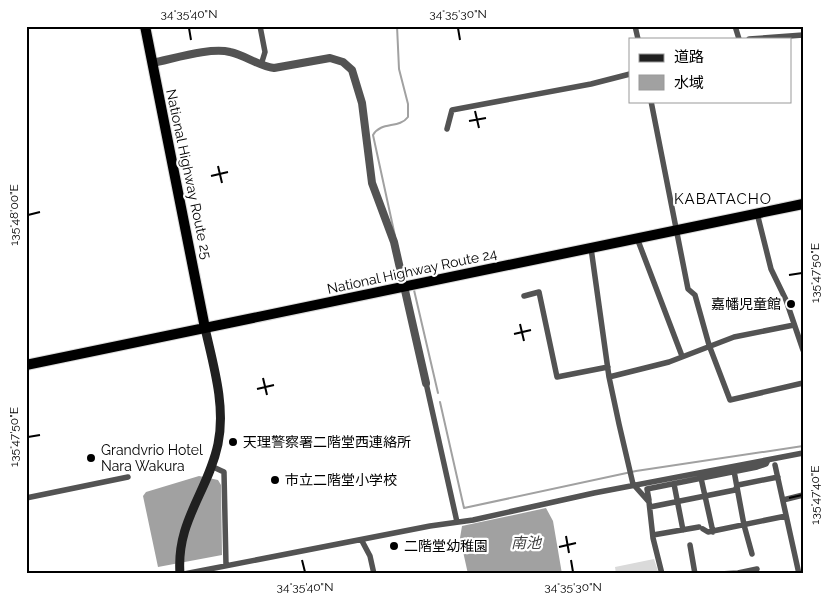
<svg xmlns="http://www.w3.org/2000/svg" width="829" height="600" viewBox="0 0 829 600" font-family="Raleway,'Noto Sans JP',sans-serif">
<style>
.green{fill:#dadada}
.water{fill:#a1a1a1}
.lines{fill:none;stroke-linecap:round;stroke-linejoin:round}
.stream{stroke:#a1a1a1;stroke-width:2}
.trunk-casing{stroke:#dbdbdb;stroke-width:12}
.minor{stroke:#535353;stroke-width:5.5}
.tertiary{stroke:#535353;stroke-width:8}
.secondary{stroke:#202020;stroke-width:9}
.trunk{stroke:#000;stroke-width:10}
.ticks{fill:none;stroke:#000;stroke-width:2}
.poi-dot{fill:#000;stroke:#fff;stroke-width:2}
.labels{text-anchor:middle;stroke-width:4.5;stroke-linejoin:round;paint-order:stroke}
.street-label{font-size:14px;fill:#000;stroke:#fff}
.poi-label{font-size:14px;fill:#000;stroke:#fff;text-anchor:start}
.neighbourhood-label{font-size:15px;letter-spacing:1px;fill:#000;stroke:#fff}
.water-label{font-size:15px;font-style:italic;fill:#424242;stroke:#fff}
.neatline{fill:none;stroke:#000;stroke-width:2}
.ticks-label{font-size:12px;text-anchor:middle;fill:#000}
</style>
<rect width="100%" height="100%" fill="#fff"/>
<!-- green -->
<path class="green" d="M654 559 659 574H616L615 567Z"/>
<!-- water -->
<path class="water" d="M199 476 218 480 221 485 222 555 158 567 143 496 146 492Z
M546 508 553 521 562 574H468L460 538 462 526Z"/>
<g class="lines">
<!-- stream -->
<path class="stream" d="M395 236 373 135C381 121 399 129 408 117V104L399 69 397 26
M414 290 438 393
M440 402 464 508 636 471 803 446"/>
<defs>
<path id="trunk" d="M145 26 205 328
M26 365 803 204"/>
</defs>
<!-- trunk casing -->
<use href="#trunk" class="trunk-casing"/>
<!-- minor -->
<path class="minor" d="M260 26 265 52 261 65
M635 26 638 39
M735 26 739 39
M749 39 803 35
M651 101 688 289 695 295 709 345 730 400 803 383
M447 129 452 110 591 84 630 74
M757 213 771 269 786 300 803 350
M637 238 682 356
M591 248 609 377 619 424 633 484 649 502 653 538 662 574
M524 296 539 292 557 377 608 367
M609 377 669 362 734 337 794 325
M426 383 457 522
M775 465 799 574
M211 466 224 472 226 565
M734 471 744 525 752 554
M701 478 713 532
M674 484 683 530
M26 498 128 477
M649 500 647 489 757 467 766 464 768 460
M783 500 803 495
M650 507 735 490 738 485 778 477
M703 529 708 532 786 516
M653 535 699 527
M362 541 370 556 374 574
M690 545 695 574
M184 574 430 526 473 520 594 493 803 453
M720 574 738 573 757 569"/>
<!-- tertiary -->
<path class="tertiary" d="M152 63C173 59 210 47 230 52 245 55 258 66 274 68L330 58 343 62 352 70 362 103 372 183 394 242 426 383"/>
<!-- secondary -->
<path class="secondary" d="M180 574C176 521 208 492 218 444 226 406 213 364 205 328"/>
<!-- trunk -->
<use href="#trunk" class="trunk"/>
</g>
<!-- ticks -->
<path class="ticks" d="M189 28 191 40M458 28 460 40M475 111 479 128M469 121 486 118M218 166 222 183M211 176 228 172M28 215 40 212M789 275 802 273M520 324 524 341M514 334 531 330M263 378 267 395M257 389 274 385M28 437 40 435M789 498 802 495M566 536 569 553M559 547 576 543M302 560 305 572M571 560 573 572"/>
<!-- markers -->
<g class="poi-dot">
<circle cx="791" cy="304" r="5"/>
<circle cx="233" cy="442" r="5"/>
<circle cx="91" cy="458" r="5"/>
<circle cx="275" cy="480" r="5"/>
<circle cx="394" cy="546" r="5"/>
</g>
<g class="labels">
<!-- street labels -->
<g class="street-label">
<text transform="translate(189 174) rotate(78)" y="5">National Highway Route 25</text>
<text transform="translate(412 271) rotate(-12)" y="5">National Highway Route 24</text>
</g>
<!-- poi labels -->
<g class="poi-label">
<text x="781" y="309" text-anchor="end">嘉幡児童館</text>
<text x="243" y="447">天理警察署二階堂西連絡所</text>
<text x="101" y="455">Grandvrio Hotel<tspan x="101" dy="16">Nara Wakura</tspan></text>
<text x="285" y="485">市立二階堂小学校</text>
<text x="404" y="551">二階堂幼稚園</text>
</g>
<!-- neighbourhood labels -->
<g class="neighbourhood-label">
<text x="723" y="204">KABATACHO</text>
</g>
<!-- water labels -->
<g class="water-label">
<text x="526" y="548">南池</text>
</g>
</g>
<!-- border -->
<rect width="829" height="600" fill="none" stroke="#ffffff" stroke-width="55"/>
<!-- legend -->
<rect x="629" y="38" width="162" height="65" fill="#ffffff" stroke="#999999"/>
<rect x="639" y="54" width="25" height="8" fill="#202020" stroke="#999999"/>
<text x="674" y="62" font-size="15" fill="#000000">道路</text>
<rect x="639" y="75" width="25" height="15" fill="#a1a1a1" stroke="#999999"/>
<text x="674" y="88" font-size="15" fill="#000000">水域</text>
<rect x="28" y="28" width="774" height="544" class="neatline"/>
<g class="ticks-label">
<text x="189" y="18">34°35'40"N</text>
<text x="458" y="18">34°35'30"N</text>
<text transform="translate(14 215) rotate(-90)" y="4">135°48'00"E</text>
<text transform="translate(815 273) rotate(-90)" y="4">135°47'50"E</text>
<text transform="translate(14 437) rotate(-90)" y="4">135°47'50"E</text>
<text transform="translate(815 495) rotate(-90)" y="4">135°47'40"E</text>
<text x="305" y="591">34°35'40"N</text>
<text x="573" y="591">34°35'30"N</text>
</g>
</svg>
